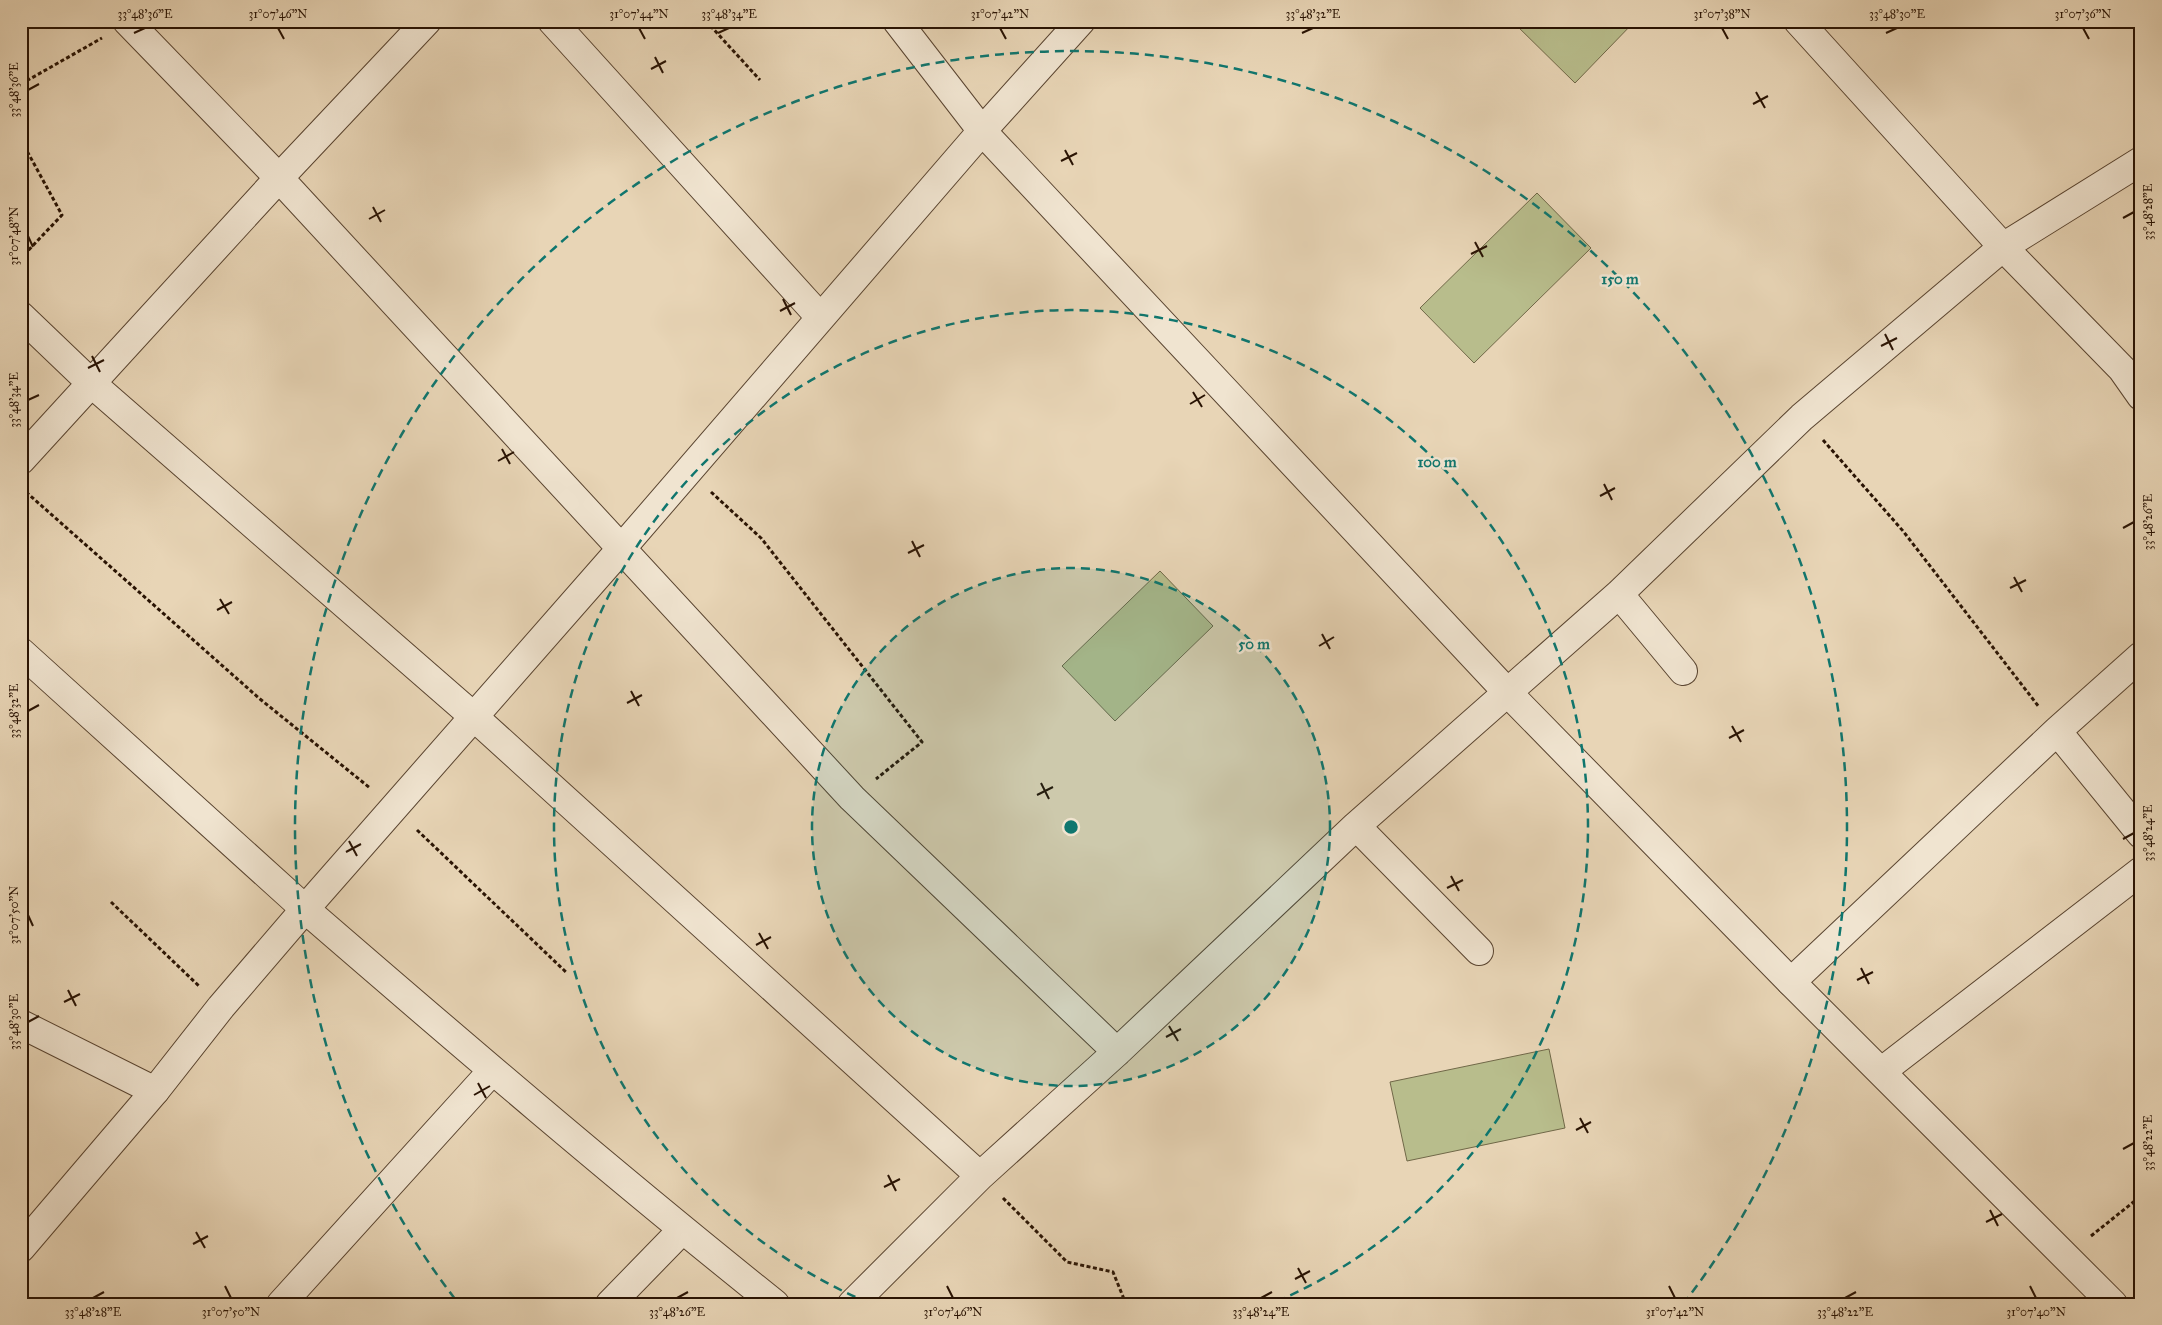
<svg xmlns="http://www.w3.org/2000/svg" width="2162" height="1325" viewBox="0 0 2162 1325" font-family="'IM FELL Great Primer',serif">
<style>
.green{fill:#b8bd8c;stroke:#706848}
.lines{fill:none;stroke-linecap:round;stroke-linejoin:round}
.minor-casing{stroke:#594430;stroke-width:30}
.tertiary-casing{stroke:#594430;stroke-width:30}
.path{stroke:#291303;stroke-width:3;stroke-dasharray:4 2.5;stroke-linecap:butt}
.minor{stroke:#f0e4d0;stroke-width:28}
.tertiary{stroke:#f0e4d0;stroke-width:28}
.ticks{fill:none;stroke:#291303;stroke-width:2}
.ring{fill:none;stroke:#0f766e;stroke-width:2.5;stroke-dasharray:9 6}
.centre{fill:#0f766e;stroke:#f0e4d0;stroke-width:2.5}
.ring-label{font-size:15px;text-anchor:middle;font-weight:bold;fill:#0f766e;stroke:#f0e4d0;stroke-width:5;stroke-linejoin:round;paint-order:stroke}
.neatline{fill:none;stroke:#291303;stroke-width:2}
.ticks-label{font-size:12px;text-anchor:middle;fill:#291303}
</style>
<rect width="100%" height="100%" fill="#e8d5b6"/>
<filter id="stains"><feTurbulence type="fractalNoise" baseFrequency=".004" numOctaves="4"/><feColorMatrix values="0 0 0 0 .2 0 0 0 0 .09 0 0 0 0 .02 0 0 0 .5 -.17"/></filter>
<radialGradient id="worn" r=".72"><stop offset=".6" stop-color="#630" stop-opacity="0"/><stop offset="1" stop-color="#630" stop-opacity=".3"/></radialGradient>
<!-- green -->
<path class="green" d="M1512 21H1635L1575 83Z
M1537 193 1591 248 1474 363 1420 308Z
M1160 571 1213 626 1115 721 1062 666Z
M1549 1049 1565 1128 1407 1161 1390 1082Z"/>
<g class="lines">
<defs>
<path id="minor" d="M127 21 279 178 852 798 1117 1052
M552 21 820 317
M1798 21 2003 247 2122 369 2141 396
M982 131 1081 21
M21 316 91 383 473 716 980 1176
M21 460 279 178 427 21
M1619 594 1683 671
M21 652 305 909
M2057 731 2141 834
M1356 826 1479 951
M1791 982 2057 731 2141 656
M21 1024 155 1091
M1882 1071 2141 871
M281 1304 492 1071
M610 1304 682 1230
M852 1304 980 1176 1117 1052 1356 826 1619 594 1802 417 2003 247 2141 161"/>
<path id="tertiary" d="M897 21 982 131 1508 693 1791 982 2113 1304
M305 909C460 1043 615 1176 775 1304
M21 1248 155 1091 221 1007 305 909 621 549 982 131"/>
</defs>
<!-- minor casing -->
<use href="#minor" class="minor-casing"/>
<!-- tertiary casing -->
<use href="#tertiary" class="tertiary-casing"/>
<!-- path -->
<path class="path" d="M706 21 760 80
M21 84 102 38
M21 140 62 215 21 258
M1823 440 1903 531 2039 707
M26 492 260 699 370 788
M711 492 761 538 922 742 876 779
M417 830 567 973
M111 902 199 986
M1003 1198 1067 1262 1113 1272 1126 1304
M2091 1236 2141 1196"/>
<!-- minor -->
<use href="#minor" class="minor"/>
<!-- tertiary -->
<use href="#tertiary" class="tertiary"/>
</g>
<!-- ticks -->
<path class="ticks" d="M278 28 284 39M639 28 645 39M1000 28 1006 39M1722 28 1728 39M2083 28 2089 39M134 33 145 28M718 33 729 28M1302 33 1313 28M1886 33 1897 28M655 57 663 73M651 69 666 61M28 90 39 84M1756 92 1765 108M1753 104 1768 96M1065 150 1073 165M1061 161 1077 153M373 207 381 222M2123 218 2134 212M369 219 385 210M28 236 33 247M1475 242 1483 257M1471 254 1487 246M783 299 791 315M780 311 795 303M1885 334 1893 350M1881 346 1897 338M92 356 100 372M88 368 104 360M1193 392 1202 407M28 400 39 395M1190 404 1205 395M502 449 510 464M498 461 514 452M1604 484 1612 500M1600 496 1615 488M2123 528 2134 522M912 541 920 557M908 553 924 545M2014 577 2022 592M2010 588 2026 580M220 599 229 614M217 610 232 602M1322 634 1330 649M1319 646 1334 637M631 691 639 706M627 703 642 695M28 711 39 705M1732 726 1741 742M1729 738 1744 730M1041 783 1049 799M1037 795 1053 787M2123 839 2134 833M349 841 357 856M346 852 361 844M1451 876 1459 891M1447 888 1463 880M28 915 33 926M759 933 768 949M756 945 771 937M1861 968 1869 984M1857 980 1873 972M68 990 76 1006M64 1002 80 994M28 1022 39 1016M1169 1026 1178 1041M1166 1037 1181 1029M478 1083 486 1098M474 1095 490 1086M1580 1118 1588 1133M1576 1130 1591 1122M2123 1149 2134 1143M888 1175 896 1191M884 1187 900 1179M1990 1210 1998 1226M1986 1222 2002 1214M196 1232 205 1248M193 1244 208 1236M1298 1268 1306 1283M1295 1279 1310 1271M225 1286 231 1298M947 1286 953 1298M1669 1286 1675 1298M2030 1286 2036 1298M93 1298 104 1292M677 1298 688 1292M1261 1298 1272 1292M1845 1298 1856 1292"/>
<!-- distance rings -->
<circle cx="1071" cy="827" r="259" fill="#0f766e" fill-opacity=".12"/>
<g class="ring">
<circle cx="1071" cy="827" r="259"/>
<path d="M869 1303A517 517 0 1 1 1273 1303"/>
<path d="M455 1299A776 776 0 1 1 1687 1299"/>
</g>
<circle cx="1071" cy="827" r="8" class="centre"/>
<g class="ring-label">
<text x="1620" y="284">150 m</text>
<text x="1437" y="467">100 m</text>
<text x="1254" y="649">50 m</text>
</g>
<!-- margin -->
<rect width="2162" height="1325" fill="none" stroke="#e8d5b6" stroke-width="55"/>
<rect x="28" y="28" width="2106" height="1270" class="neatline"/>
<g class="ticks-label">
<text x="145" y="18">33°48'36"E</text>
<text x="278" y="18">31°07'46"N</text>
<text x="639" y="18">31°07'44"N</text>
<text x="729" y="18">33°48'34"E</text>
<text x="1000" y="18">31°07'42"N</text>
<text x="1313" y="18">33°48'32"E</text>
<text x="1722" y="18">31°07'38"N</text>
<text x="1897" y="18">33°48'30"E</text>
<text x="2083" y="18">31°07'36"N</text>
<text transform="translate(14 90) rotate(-90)" y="4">33°48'36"E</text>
<text transform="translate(2148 212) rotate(-90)" y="4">33°48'28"E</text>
<text transform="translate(14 236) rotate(-90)" y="4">31°07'48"N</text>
<text transform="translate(14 400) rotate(-90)" y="4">33°48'34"E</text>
<text transform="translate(2148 522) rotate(-90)" y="4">33°48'26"E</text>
<text transform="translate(14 711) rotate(-90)" y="4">33°48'32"E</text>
<text transform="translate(2148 833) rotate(-90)" y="4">33°48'24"E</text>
<text transform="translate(14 915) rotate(-90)" y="4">31°07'50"N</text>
<text transform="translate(14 1022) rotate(-90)" y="4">33°48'30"E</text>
<text transform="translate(2148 1143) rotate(-90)" y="4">33°48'22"E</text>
<text x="93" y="1316">33°48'28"E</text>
<text x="231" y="1316">31°07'50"N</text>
<text x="677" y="1316">33°48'26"E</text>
<text x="953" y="1316">31°07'46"N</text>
<text x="1261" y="1316">33°48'24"E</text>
<text x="1675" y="1316">31°07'42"N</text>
<text x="1845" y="1316">33°48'22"E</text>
<text x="2036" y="1316">31°07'40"N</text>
</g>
<rect width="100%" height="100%" filter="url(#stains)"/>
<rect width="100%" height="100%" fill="url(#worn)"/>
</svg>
